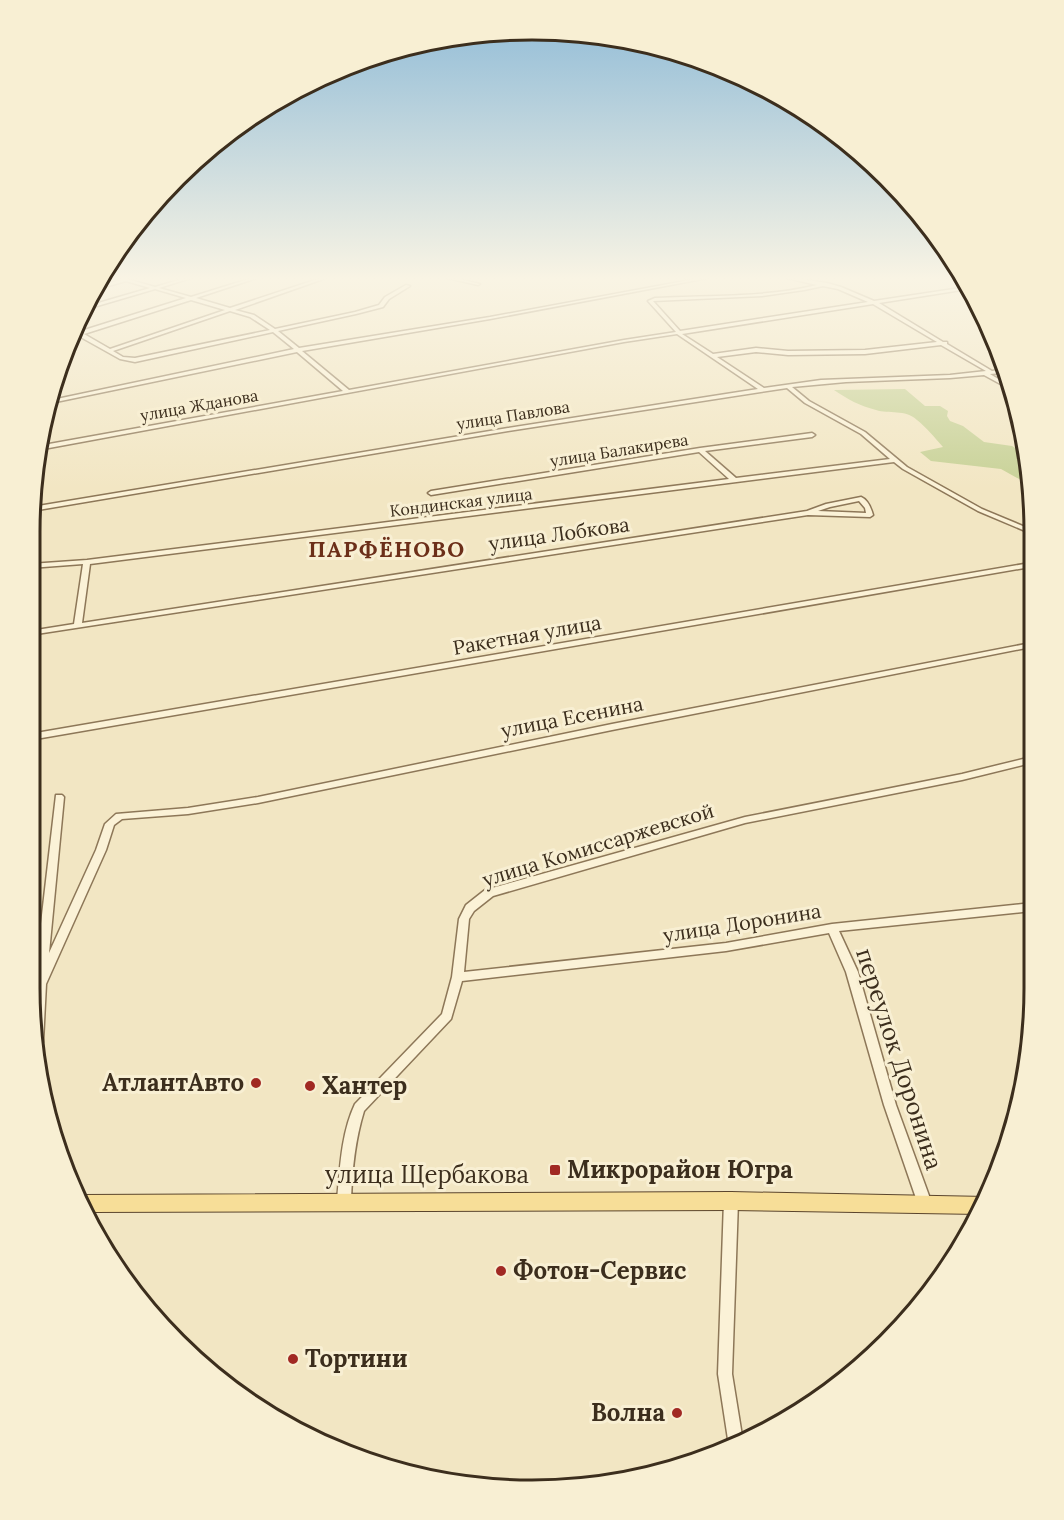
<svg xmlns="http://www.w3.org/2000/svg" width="1064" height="1520" viewBox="0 0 1064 1520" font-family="Lora,serif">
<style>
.green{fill:#c7d196}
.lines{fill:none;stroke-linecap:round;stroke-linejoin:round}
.street-casing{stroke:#8d7758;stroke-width:3}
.primary-casing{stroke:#5b452d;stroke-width:2}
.street{fill:#fbf2d7;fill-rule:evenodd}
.primary{fill:#f7de98;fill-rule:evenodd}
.poi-dot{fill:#a12923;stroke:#f8efd3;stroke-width:2}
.labels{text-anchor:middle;stroke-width:6;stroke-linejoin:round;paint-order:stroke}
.far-street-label{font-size:16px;fill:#3c2e1d;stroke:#f8efd3}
.street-label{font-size:20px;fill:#3c2e1d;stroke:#f8efd3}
.far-district-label{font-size:22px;font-weight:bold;letter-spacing:1.5px;fill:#6c2f19;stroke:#f8efd3}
.near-street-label{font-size:24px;fill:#3c2e1d;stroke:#f8efd3}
.near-poi-label{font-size:24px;font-weight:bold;fill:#3c2e1d;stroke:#f8efd3;text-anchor:start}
.rim{fill:none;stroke:#3c2e1d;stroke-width:3}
</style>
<rect width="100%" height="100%" fill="#f2e6c3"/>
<!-- green -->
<path class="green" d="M905 389 925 406H940L948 411 947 416 950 421 963 426 984 442 1012 446 1026 455 1030 466V485L1001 469 931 461 920 452 943 447C935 438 926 427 917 420 905 409 889 414 876 410 860 406 847 399 834 390Z"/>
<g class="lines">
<defs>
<path id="street" d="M114 277H120L155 287 189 277H194L159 288 191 297 255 277H260L196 298 230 308 324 277H329L235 310 254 315 275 329 355 312 379 305 385 297 406 285 410 286 389 299 383 307 356 314 278 331 299 348 490 317 706 277H713L490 319 302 351 349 390 624 340 676 332 648 301 655 298C709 295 764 298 817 285L787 278V277L827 283 841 287 874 301 967 287 968 289 879 303 943 342H947V344L992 371 1000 370 1001 373 990 374 1005 383 1006 387 984 375 950 378 846 382 792 387 809 401 865 432 907 467 982 509 1030 529V533L978 511 903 469 894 462 90 564 82 623 807 511 826 504 861 497C868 500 871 508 873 515L870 517 808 515 30 635V631L74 624 83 564 30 568V564L87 560 729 479 699 452 431 495 428 493 431 491 700 448 812 433 815 435 812 437 705 451 736 478 890 459 861 434 805 403 787 388 508 431 32 511V507L508 428 758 389 677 334 624 342 38 450V446L343 391 297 352 51 403 52 400 294 349 273 332 135 362 120 359 77 335 78 332 186 298 155 289 87 309 88 306 150 288 126 281 94 290 95 287 121 280ZM823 286 838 289 868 302 680 331 653 301 762 296 804 290ZM191 300 225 310 110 349 84 334ZM873 304 937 342 865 350 788 351 756 348 713 354 682 334ZM230 311 250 317 270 330 135 358 123 357 113 351ZM941 345 986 371 950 375 821 380 764 388 717 357 756 352 788 355 865 354ZM859 501 865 508 866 513 818 511 830 507Z
M443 277H450L480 284 478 285Z
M1030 563V567L30 740V734Z
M1031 643V647L612 730 258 803 188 814 122 819 114 825 106 850 46 984 43 1042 41 1045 38 1047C35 1025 28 998 37 978L35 975 56 795H62L64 797 49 953 96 850 105 824 116 814 188 808 258 797 612 724Z
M1031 757V763L962 780 745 823 493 896 474 911 469 919 464 972 726 943 832 924 1032 903V911L839 931 858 972 896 1105 932 1204 930 1208 925 1210 920 1208 918 1204 884 1105 846 972 829 933 726 951 462 981 451 1019 364 1111C355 1140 352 1170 351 1201L349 1205 344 1207 339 1205 337 1201C340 1169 341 1134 355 1104L442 1014 452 977 459 919 466 905 485 890 745 817 962 774Z
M731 1195 736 1197 738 1201 732 1374 743 1442 729 1446 718 1374 724 1201 726 1197Z"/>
<path id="primary" d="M731 1192 987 1197 980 1214 731 1210 90 1212 82 1195Z"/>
</defs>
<!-- street casing -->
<use href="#street" class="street-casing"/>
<!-- primary casing -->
<use href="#primary" class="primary-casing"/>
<!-- street -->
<use href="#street" class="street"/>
<!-- primary -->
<use href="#primary" class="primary"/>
</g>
<!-- sky -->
<linearGradient id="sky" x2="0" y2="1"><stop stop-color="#8dbad7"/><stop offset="0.57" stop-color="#f9f4e4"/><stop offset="1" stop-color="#f9f4e4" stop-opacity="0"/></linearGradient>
<rect width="1064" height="489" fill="url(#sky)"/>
<!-- markers -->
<g class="poi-dot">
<circle cx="256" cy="1083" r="6"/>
<circle cx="310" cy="1086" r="6"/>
<rect x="549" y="1164" width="12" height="12" rx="3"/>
<circle cx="501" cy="1271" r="6"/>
<circle cx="293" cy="1359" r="6"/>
<circle cx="677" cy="1413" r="6"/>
</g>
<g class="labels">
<!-- far-street labels -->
<g class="far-street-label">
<text transform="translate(199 405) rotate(-10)" y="6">улица Жданова</text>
<text transform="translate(513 415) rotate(-9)" y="6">улица Павлова</text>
<text transform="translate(619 450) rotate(-9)" y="6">улица Балакирева</text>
<text transform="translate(461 502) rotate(-7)" y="6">Кондинская улица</text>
</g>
<!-- street labels -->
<g class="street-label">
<text transform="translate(559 534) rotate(-8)" y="7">улица Лобкова</text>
<text transform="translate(527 635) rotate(-10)" y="7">Ракетная улица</text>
<text transform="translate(572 717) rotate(-11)" y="7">улица Есенина</text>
<text transform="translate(598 845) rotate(-17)" y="7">улица Комиссаржевской</text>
<text transform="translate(742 923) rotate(-9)" y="7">улица Доронина</text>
</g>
<!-- far-district labels -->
<g class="far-district-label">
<text x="387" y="557">ПАРФЁНОВО</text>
</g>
<!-- near-street labels -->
<g class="near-street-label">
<text transform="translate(899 1059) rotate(72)" y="8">переулок Доронина</text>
<text x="427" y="1183">улица Щербакова</text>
</g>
<!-- near-poi labels -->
<g class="near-poi-label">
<text x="244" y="1091" text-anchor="end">АтлантАвто</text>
<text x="322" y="1094">Хантер</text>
<text x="567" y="1178">Микрорайон Югра</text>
<text x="513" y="1279">Фотон-Сервис</text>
<text x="305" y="1367">Тортини</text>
<text x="665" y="1421" text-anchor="end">Волна</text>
</g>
</g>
<!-- crop -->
<path d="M0 0H1064V1520H0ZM532 40H532A492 492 0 0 1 1024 532V988A492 492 0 0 1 532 1480H532A492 492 0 0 1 40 988V532A492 492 0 0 1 532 40Z" fill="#f8efd3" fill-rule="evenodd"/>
<path class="rim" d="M532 40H532A492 492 0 0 1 1024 532V988A492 492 0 0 1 532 1480H532A492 492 0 0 1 40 988V532A492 492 0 0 1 532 40Z"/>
</svg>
